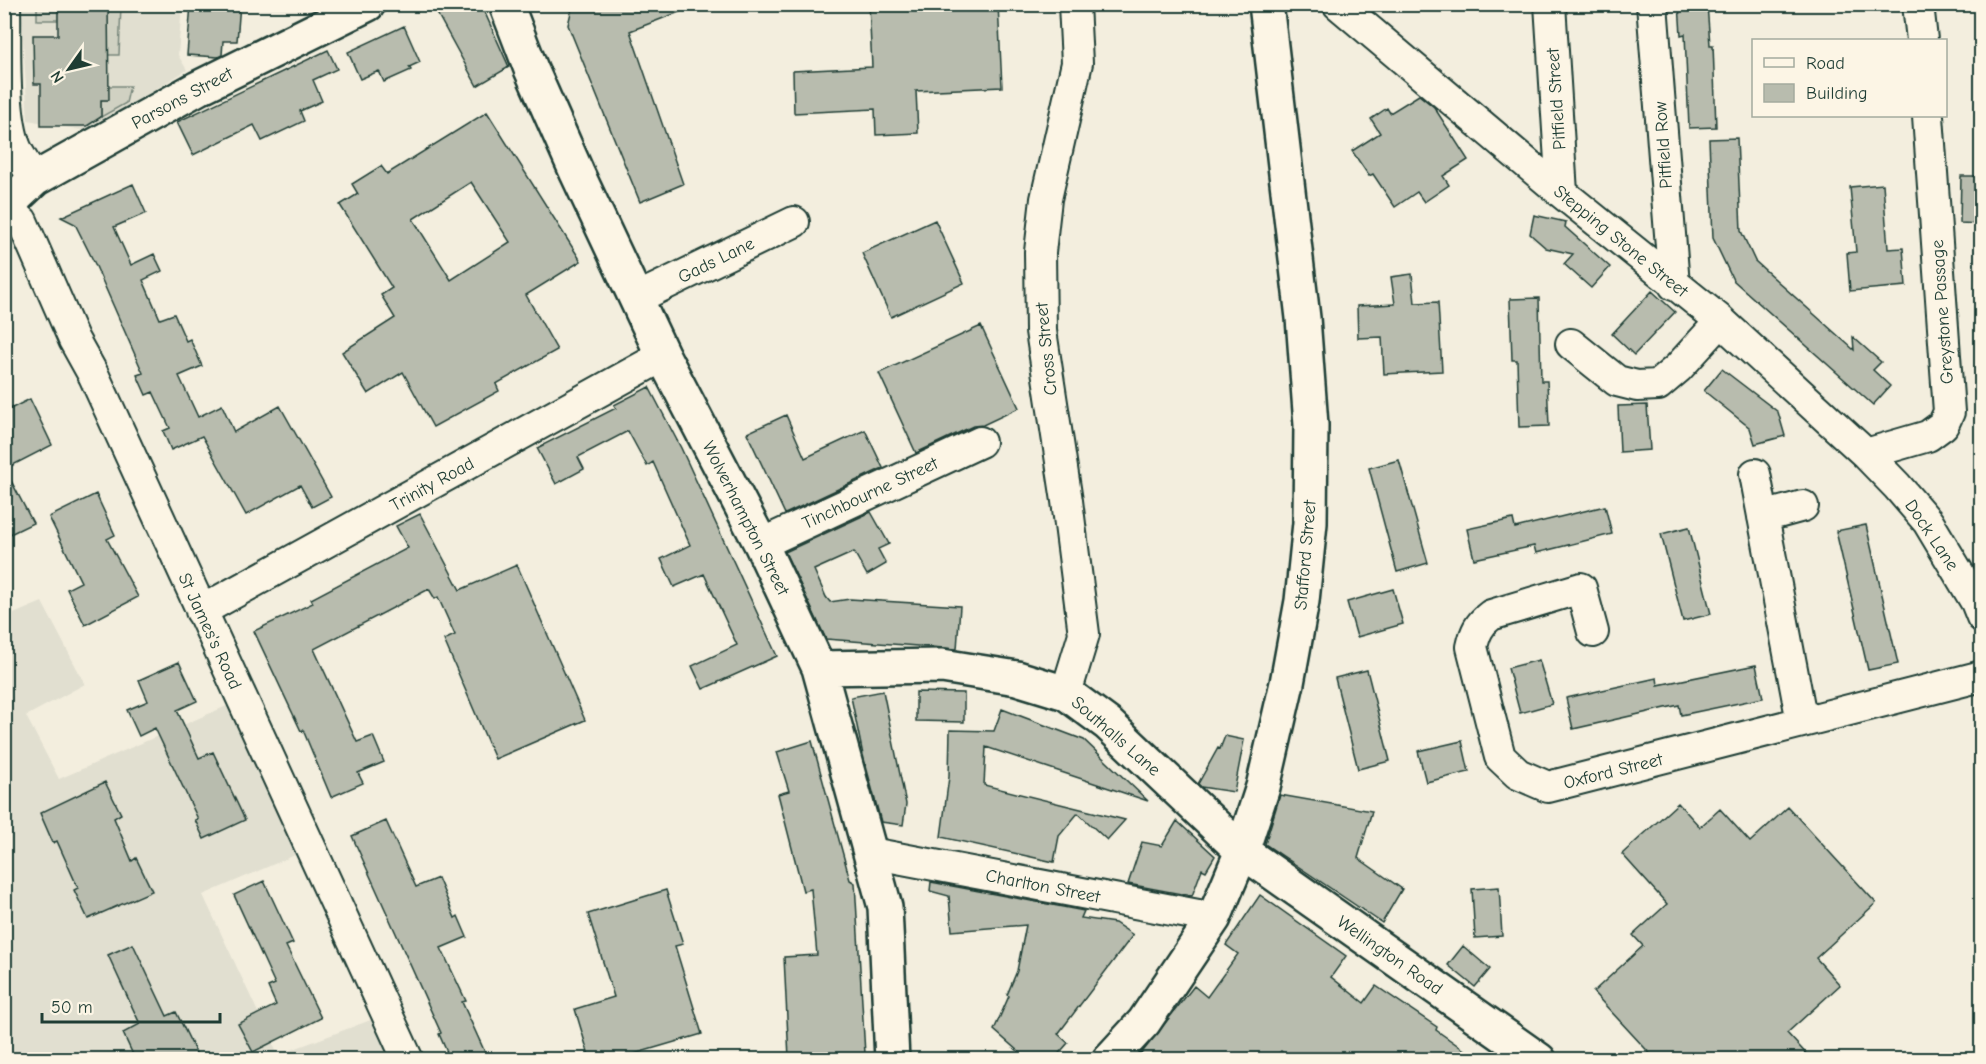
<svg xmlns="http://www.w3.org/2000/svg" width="1986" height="1064" viewBox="0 0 1986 1064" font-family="'Comic Neue',sans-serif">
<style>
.built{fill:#e1dfd0}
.green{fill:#d0d1c2;stroke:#78877b;stroke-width:1.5}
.building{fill:#b8bcae;stroke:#1f3d34;stroke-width:1.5;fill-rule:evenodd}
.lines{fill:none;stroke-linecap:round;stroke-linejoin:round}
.minor-casing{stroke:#1f3d34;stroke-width:34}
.major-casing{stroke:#1f3d34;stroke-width:38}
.minor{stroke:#fcf5e5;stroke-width:30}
.major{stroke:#fcf5e5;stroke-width:33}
.labels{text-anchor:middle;stroke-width:6;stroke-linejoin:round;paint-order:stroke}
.street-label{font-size:18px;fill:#1f3d34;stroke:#fcf5e5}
</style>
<rect width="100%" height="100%" fill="#f3eede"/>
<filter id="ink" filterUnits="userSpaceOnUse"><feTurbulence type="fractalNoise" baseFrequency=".0167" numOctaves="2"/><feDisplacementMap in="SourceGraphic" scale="12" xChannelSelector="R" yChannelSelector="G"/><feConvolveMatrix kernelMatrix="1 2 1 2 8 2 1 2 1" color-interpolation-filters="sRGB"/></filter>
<g filter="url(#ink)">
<!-- built -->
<path class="built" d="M21 5H182L178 55 187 70 87 131 28 120Z
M42 602 85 684 26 716 59 779 229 705 295 855 203 895 278 1055 376 1018 391 1059H5L4 618Z"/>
<!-- green -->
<path class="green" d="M37 5H58V20H37Z
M108 5H121L119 55H108Z
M108 86H130L126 103 101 117V100H108Z"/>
<!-- building -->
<path class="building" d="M58 4H108L109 100H101V117L87 126H41V84H34L33 35H58Z
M191 4H240L237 41H223L222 55 218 57 187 55Z
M432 4H481L509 67 477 86Z
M573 4H695V6L630 31 683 184 640 202 568 25Z
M869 4H998L1002 87 916 91 918 133 876 135 875 109 794 113 793 71 872 67Z
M1679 4H1707L1710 45H1713L1716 127 1689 128 1685 34 1681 35Z
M404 26 420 62 409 67 411 70 384 82 379 71 360 79 348 52Z
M328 50 337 69 313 80 322 101 300 111 304 121 262 141 254 125 193 155 177 122Z
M1419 95 1434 107 1468 160 1443 176 1449 185 1424 202 1417 192 1395 207 1373 174 1369 176 1352 151 1380 133 1371 119 1387 108 1390 113Z
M487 112 581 261 526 295 557 350 496 384 499 391 433 427 403 372 368 394 342 352 395 318 381 295 392 288 340 205 358 194 352 184 381 166 387 174ZM471 182 510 242 451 280 413 219Z
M1737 138 1741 231 1755 261 1854 350 1853 337 1881 362 1873 370 1890 386 1873 405 1733 280 1713 238 1709 139Z
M1961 176H1982V224L1960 223Z
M133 184 146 213 114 227 131 265 154 254 162 271 143 280 160 319 174 314 186 341 190 339 202 366 179 376 198 417 222 405 234 432 280 406 331 497 312 507 300 485 246 515 202 436 171 450 163 431 170 428 153 392 146 395 137 375 143 373 95 264 75 224 61 217Z
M1883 184 1888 249 1903 248 1906 286 1850 291 1847 253 1856 252 1850 187Z
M1534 215 1566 222 1565 227 1610 267 1591 288 1564 264 1573 254 1546 248 1530 234Z
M935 220 964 283 891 317 862 253Z
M1412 274 1415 303 1438 302 1442 371 1384 374 1382 337 1358 338 1357 306 1395 304 1391 277Z
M1652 291 1675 312 1634 355 1612 334Z
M1539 298 1541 381H1547L1549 426 1519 427 1517 360H1512L1510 299Z
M981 326 1019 408 983 425 973 426 916 453 879 373Z
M1722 369 1778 412 1785 436 1755 444 1750 428 1704 391Z
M649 387 681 448 777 656 703 689 692 666 737 645 704 574 674 587 661 559 690 545 653 462 647 466 628 431 578 457 584 469 556 484 537 448 616 408 614 405Z
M30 399 52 445 5 469 33 523 4 537V412Z
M1647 405 1650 450 1620 452 1618 406Z
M786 415 805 458 865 430 883 468 785 514 747 433Z
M1399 460 1428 563 1397 572 1369 468Z
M96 494 115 535 107 539 138 597 85 625 67 589 81 582 49 517Z
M1605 506 1612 534 1536 553 1534 546 1474 559 1467 529 1513 519 1515 528Z
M871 512 889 544 878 549 886 564 867 575 854 552 814 570 826 597 830 602 850 599 960 606 957 649 826 639 785 552Z
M420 514 460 590 517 565 585 720 495 759 444 640 455 635 438 597 435 599 429 589 314 649 357 742 373 736 384 762 358 773 363 783 331 797 303 730 301 731 254 631 313 603 311 599 408 548 396 526Z
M1866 525 1898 664 1868 670 1836 531Z
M1689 527 1711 614 1683 621 1661 534Z
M1393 589 1403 624 1357 637 1347 602Z
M1539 660 1552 704 1520 713 1508 668Z
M179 662 197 701 177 710 199 758 213 752 245 820 204 839 195 820 198 819 155 728 139 736 127 710 148 701 139 680Z
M1756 665 1763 698 1681 715 1679 705 1573 729 1566 698 1657 678 1658 685Z
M1367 670 1390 761 1358 769 1335 678Z
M883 691 906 804 903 825 881 822 863 755 851 697Z
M916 692 964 693V722L916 721Z
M1002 709 1084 740 1148 801 986 747 984 785 1125 820 1107 840 1078 813 1059 836 1054 862 941 837 949 777 950 730 994 731Z
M1225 736 1244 740 1234 792 1201 787 1198 784 1218 748 1220 749Z
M812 741 850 880 855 883 865 1054 789 1058 784 957 817 955 811 889 803 891 778 794 789 791 777 752Z
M1462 741 1469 772 1426 782 1418 751Z
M105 782 121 814 114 818 132 861 136 858 152 891 88 919 74 890 78 888 57 841 53 843 40 813Z
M1280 795 1372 811 1358 858 1402 889 1382 923 1265 844Z
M1678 803 1700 827 1720 809 1750 842 1788 807 1876 903 1816 958 1840 985 1787 1033 1811 1059H1655L1593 992 1643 946 1633 935 1667 904 1622 854Z
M386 821 416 887 438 878 455 918 458 916 467 937 441 948 466 1001 462 1002 488 1059H450L439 1034 441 1033 352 836Z
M1177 821 1215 856 1206 871 1202 869 1192 896 1128 884 1142 842 1162 846Z
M264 881 293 943 286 946 321 1018 253 1052 238 1024 276 1005 268 987 275 984 234 895Z
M931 882 1084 911 1081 918 1115 923 1133 935 1058 1034 1068 1043 1054 1059H1027L994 1030 1009 996 1007 995 1017 971 1026 925 952 931 949 896 930 891Z
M1499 887 1502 936 1475 938 1472 889Z
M666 890 683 944 675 946 702 1034 617 1059H590L575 1009 614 997 588 914Z
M1260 895 1346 956 1331 977 1364 1003 1376 986 1437 1027 1436 1030 1477 1059H1291L1281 1051 1274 1059H1137L1194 986 1207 997 1238 954 1226 945Z
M133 944 167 1016 176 1012 199 1059H135L123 1033 140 1024 108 955Z
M1463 946 1490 969 1475 987 1448 965Z"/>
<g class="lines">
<defs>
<path id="minor" d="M5 4C6 43 2 113 16 148 21 159 28 169 35 179
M1338 4 1562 193 1721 321 1866 454 1897 486 1928 522 1976 602 1982 617
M1550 4 1562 193
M1652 4 1674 285
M1918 4 1922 40
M5 209 22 221 74 340 94 376 408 1060
M637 298 794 222
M1571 344 1617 381 1637 386 1658 385 1678 368 1721 321
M1866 454 1928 436 1943 425 1949 412 1928 116
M1755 474 1802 722
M1763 517 1803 506
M761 544 980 442
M201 611 663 356
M1593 632 1581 588 1491 615C1479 624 1475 633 1472 647L1500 757 1518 774 1548 787 1982 676
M1066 693 1084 634 1067 501 1041 331 1040 252 1046 199 1077 63 1074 4
M871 853 1214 918"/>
<path id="major" d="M506 4 531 69 577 173 663 356 761 544 819 668 885 907 892 1060
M4 208 35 179 198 88 368 4
M819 668 942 666 1017 678 1066 693 1108 724 1242 851 1539 1060
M1109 1060 1144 1022 1214 918 1242 851 1263 787 1287 683 1302 601 1310 523 1311 425 1303 318 1266 4"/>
</defs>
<!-- minor casing -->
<use href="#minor" class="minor-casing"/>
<!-- major casing -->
<use href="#major" class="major-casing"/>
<!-- minor -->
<use href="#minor" class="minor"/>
<!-- major -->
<use href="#major" class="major"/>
</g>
</g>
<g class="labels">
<!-- street labels -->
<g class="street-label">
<text transform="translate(182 98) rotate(-28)" y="6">Parsons Street</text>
<text transform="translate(1556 99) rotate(-94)" y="6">Pitfield Street</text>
<text transform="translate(1663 145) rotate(-94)" y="6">Pitfield Row</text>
<text transform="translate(1621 241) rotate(39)" y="6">Stepping Stone Street</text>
<text transform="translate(716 260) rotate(-26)" y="6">Gads Lane</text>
<text transform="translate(1942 312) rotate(-94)" y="6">Greystone Passage</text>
<text transform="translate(1046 349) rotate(-96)" y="6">Cross Street</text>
<text transform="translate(432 484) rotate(-29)" y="6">Trinity Road</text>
<text transform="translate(870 493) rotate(-25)" y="6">Tinchbourne Street</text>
<text transform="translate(746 518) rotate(63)" y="6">Wolverhampton Street</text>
<text transform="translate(1932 535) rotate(56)" y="6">Dock Lane</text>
<text transform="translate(1305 555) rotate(-85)" y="6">Stafford Street</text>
<text transform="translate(210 631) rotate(65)" y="6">St James's Road</text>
<text transform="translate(1116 736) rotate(41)" y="6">Southalls Lane</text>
<text transform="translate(1613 771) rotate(-14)" y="6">Oxford Street</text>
<text transform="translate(1043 886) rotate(11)" y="6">Charlton Street</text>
<text transform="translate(1390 955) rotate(35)" y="6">Wellington Road</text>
</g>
</g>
<!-- margin -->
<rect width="1986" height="1064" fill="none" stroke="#fcf5e5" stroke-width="24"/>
<rect x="12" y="12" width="1962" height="1040" fill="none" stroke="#1f3d34" stroke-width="2" filter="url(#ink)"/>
<!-- legend -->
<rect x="1752" y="39" width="195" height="78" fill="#fcf5e5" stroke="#a4ab9e" stroke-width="1.5"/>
<rect x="1764" y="58" width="30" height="9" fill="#fcf5e5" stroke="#a4ab9e" stroke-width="1.5"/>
<text x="1806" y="69" font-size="18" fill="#1f3d34">Road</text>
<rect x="1764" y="84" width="30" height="18" fill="#b8bcae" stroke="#a4ab9e" stroke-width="1.5"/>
<text x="1806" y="99" font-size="18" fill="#1f3d34">Building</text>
<!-- north arrow -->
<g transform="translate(69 69) rotate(236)" stroke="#fcf5e5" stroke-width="4.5" paint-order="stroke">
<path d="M0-4.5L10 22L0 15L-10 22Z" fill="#1f3d34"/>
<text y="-9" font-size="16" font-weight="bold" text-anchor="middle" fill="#1f3d34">N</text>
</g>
<!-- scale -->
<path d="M42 1013v9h178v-9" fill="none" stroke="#1f3d34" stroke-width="3"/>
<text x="51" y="1013" font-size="18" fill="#1f3d34" stroke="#fcf5e5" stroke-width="4.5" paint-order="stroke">50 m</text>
</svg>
